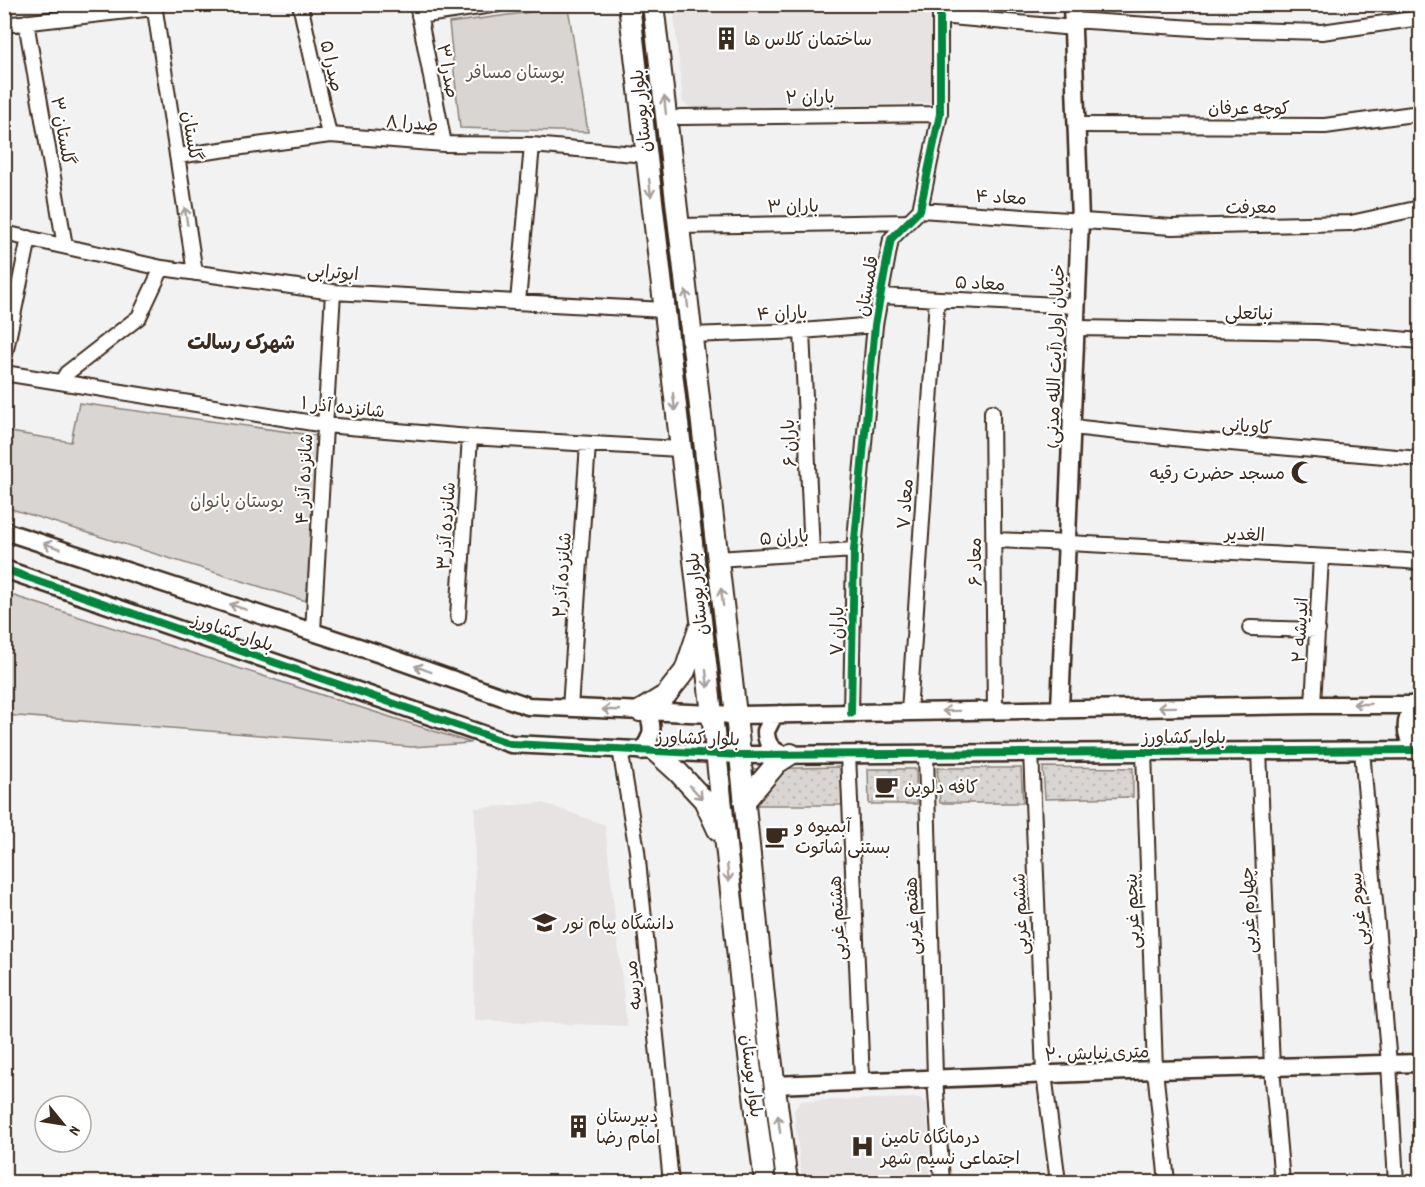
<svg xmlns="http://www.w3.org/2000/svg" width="1425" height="1187" viewBox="0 0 1425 1187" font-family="Dekko,'Playpen Sans Arabic',sans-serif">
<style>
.built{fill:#e6e3e2}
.grass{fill:url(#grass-dots);stroke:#8a8078;stroke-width:1.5}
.green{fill:#d8d5d2;stroke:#8a8078;stroke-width:1.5}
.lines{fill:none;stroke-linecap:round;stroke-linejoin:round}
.minor-casing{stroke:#3b2a1e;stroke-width:18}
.tertiary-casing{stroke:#3b2a1e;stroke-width:21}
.secondary-casing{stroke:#3b2a1e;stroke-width:24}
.minor{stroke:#fff;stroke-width:14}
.tertiary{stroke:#fff;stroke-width:16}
.secondary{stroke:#fff;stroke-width:20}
.cycleway-casing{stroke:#fff;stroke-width:11}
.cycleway{stroke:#00873e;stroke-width:8}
.oneway{stroke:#a79f9a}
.labels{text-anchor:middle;stroke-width:4.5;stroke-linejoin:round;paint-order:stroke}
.poi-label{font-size:18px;fill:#3b2a1e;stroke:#fff;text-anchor:start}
.street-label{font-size:18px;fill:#3b2a1e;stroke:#fff}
.park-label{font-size:18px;fill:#62554b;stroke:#fff}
.neighbourhood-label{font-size:20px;font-weight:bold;fill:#3b2a1e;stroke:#fff}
</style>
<defs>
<pattern id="grass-dots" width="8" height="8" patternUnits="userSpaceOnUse" patternTransform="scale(1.5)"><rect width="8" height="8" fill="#d8d5d2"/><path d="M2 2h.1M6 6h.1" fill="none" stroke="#bab7b4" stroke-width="1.8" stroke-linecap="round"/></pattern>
</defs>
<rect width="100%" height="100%" fill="#f3f2f2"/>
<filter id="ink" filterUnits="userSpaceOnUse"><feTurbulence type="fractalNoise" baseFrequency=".0167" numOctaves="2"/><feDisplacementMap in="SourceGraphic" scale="12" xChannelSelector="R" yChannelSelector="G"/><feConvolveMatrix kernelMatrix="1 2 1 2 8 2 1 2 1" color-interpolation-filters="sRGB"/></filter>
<g filter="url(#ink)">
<!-- built -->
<path class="built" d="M673 5H930L935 97 930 103 695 110 683 103Z
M543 803 605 825 627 1026 474 1020 475 808Z
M920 1098 927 1104 930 1182H802L794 1111 801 1101Z"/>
<!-- grass -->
<path class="grass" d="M840 767 843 805H755L752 769Z
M1043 767 1133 768V797L1045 799Z
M937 768H1021L1023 803H940Z
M868 769H916L917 804H869Z"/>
<!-- green -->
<path class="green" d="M568 7 588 132 460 128 449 23Z
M79 403 326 437 306 601 5 507 4 431 71 442Z
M4 593H5L471 743 412 747 5 715Z"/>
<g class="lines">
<defs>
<path id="minor" d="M154 4 195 273
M300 4 329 135
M417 4 444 144
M419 16 499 4
M940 16 1074 28
M1073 20 1209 29 1322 32 1420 18
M26 22 65 246
M4 25 154 8
M680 117 940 114
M1077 125 1325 126 1420 113
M177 156 330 135 444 144 532 145 646 155
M920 210 1172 227 1351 223 1420 208
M678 226 908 222
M4 233 162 268 333 292 664 310
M880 296 1077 306
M518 302 532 145
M1076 328 1318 332 1420 341
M802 331 812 553
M691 335 802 331 875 325
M4 359 29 238
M4 373 325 425 470 437 680 449
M62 381 67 373 139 317 162 268
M992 412 995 710
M1072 427 1183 439 1420 459
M993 540C1085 543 1178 549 1270 554 1320 557 1370 558 1420 562
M717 559 854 550
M458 617 470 437
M1250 628 1318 630
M313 631 333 292
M1313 705 1321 557
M570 708 588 444
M909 712 937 299
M851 713 854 550 875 325 891 239 920 210 940 114V4
M620 749 637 851 671 1182
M1362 750 1389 1064 1396 1182
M1031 751 1044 1074 1058 1182
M1259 751 1272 1068 1282 1182
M1144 752 1155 1070 1167 1182
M848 754 862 1080
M926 754 935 1077 942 1182"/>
<path id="tertiary" d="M4 531 377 653 528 706 736 715 1313 705H1420
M4 569 511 744 740 755 1420 750
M1414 704C1404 721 1404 734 1415 750
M1060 709 1080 220 1072 4
M780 714 773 717 766 731C766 743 771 750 782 754
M641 751C653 738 655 726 646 711
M774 1085 1155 1070 1420 1063"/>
<path id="secondary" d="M629 4 712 714 746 1032 765 1182
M653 4 736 715 767 1026 787 1182
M640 711 666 695 685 671 699 629
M655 751 677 771 704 800 718 830
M744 802 777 763 791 754"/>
</defs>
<!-- minor casing -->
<use href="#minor" class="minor-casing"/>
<!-- tertiary casing -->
<use href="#tertiary" class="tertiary-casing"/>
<!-- secondary casing -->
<use href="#secondary" class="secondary-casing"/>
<!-- minor -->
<use href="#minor" class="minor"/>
<!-- tertiary -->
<use href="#tertiary" class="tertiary"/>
<!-- secondary -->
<use href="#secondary" class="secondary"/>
<defs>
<path id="cycleway" d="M4 569 511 744 740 755 1420 750
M851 713 854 550 875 325 891 239 920 210 940 114V4"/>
</defs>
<!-- cycleway casing -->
<use href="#cycleway" class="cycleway-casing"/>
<!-- cycleway -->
<use href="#cycleway" class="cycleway"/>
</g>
<!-- one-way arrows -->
<defs><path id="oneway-shaft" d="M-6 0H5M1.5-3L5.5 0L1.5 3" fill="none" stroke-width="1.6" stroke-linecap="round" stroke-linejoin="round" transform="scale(1.5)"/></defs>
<g class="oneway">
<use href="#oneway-shaft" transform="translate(665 105) rotate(-96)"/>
<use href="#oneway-shaft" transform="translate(650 188) rotate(84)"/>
<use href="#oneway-shaft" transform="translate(186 216) rotate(-99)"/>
<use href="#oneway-shaft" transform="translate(687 299) rotate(-97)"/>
<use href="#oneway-shaft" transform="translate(674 402) rotate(83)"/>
<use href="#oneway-shaft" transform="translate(52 546) rotate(-162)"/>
<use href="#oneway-shaft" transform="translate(722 597) rotate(-97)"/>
<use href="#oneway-shaft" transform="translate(238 607) rotate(-162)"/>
<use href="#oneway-shaft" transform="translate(423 669) rotate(-160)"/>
<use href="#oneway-shaft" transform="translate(707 679) rotate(83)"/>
<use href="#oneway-shaft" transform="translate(1362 704) rotate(180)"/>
<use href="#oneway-shaft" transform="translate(1167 707) rotate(179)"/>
<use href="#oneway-shaft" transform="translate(611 710) rotate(-178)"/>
<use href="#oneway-shaft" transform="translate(951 711) rotate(179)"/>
<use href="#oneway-shaft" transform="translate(696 792) rotate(47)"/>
<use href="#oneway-shaft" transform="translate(728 873) rotate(84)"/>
<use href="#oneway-shaft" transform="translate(779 1124) rotate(-97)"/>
</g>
</g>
<!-- icons -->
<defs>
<symbol id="building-bare" viewBox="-9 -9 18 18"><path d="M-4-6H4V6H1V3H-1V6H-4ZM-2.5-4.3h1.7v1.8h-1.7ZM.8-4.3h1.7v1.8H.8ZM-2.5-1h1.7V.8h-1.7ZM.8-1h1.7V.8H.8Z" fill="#3b2a1e" stroke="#fff" stroke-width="2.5" paint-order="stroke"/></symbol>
<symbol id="mosque-bare" viewBox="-9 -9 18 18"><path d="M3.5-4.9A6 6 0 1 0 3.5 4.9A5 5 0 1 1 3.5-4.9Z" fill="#3b2a1e" stroke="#fff" stroke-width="2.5" paint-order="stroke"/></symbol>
<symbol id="cafe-bare" viewBox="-9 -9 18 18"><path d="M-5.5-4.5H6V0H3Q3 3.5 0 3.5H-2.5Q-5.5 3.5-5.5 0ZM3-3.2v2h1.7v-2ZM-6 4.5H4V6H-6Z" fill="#3b2a1e" stroke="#fff" stroke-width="2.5" paint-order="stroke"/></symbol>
<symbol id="university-bare" viewBox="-9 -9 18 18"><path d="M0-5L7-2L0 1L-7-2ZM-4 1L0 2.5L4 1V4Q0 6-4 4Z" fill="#3b2a1e" stroke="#fff" stroke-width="2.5" paint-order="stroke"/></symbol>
<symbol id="hospital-bare" viewBox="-9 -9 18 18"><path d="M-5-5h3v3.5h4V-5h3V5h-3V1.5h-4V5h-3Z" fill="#3b2a1e" stroke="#fff" stroke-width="2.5" paint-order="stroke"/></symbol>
</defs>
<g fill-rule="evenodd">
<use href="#building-bare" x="710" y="22" width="33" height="33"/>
<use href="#mosque-bare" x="1286" y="456" width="33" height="33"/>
<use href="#cafe-bare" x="870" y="770" width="33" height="33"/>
<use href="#cafe-bare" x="760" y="820" width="33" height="33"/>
<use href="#university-bare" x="528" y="906" width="33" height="33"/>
<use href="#building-bare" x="562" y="1110" width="33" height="33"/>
<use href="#hospital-bare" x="846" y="1130" width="33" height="33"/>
</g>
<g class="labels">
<!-- poi labels -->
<g class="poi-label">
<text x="744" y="45">ساختمان کلاس ها</text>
<text x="1285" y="479" text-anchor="end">مسجد حضرت رقیه</text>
<text x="904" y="793">کافه دلوین</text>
<text x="795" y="832">آبمیوه و<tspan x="795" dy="21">بستنی شاتوت</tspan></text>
<text x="563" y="929">دانشگاه پیام نور</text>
<text x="596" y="1122">دبیرستان<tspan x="596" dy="21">امام رضا</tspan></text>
<text x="881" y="1143">درمانگاه تامین<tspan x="881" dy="21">اجتماعی نسیم شهر</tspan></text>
</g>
<!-- street labels -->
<g class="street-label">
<text transform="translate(332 66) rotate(77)" y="6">صدرا ۵</text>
<text transform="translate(448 71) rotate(79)" y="6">صدرا ۳</text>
<text transform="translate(810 97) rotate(-1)" y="6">باران ۲</text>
<text x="1249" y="114">کوچه عرفان</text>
<text transform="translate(641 111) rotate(-96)" y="6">بلوار بوستان</text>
<text transform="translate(412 123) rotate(4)" y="6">صدرا ۸</text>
<text transform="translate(63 131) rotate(80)" y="6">گلستان ۳</text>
<text transform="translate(192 136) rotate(81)" y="6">گلستان</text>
<text transform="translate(1001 197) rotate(3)" y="6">معاد ۴</text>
<text transform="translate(793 206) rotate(-1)" y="6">باران ۳</text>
<text transform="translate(1251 207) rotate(-1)" y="6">معرفت</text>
<text transform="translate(333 272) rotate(5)" y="6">ابوترابی</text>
<text transform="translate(980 283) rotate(3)" y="6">معاد ۵</text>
<text transform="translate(867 286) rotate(-80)" y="6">قلمستان</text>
<text transform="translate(782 313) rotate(-3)" y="6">باران ۴</text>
<text transform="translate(1249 313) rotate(1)" y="6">نباتعلی</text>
<text transform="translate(1055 356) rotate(-88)" y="6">خیابان اول (آیت الله مدنی)</text>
<text transform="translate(343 407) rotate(6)" y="6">شانزده آذر ۱</text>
<text transform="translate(1247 426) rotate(5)" y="6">کاویانی</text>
<text transform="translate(789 443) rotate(-93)" y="6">باران ۶</text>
<text transform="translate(304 479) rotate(-87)" y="6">شانزده آذر ۴</text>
<text transform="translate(905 504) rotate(-86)" y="6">معاد ۷</text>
<text transform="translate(446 526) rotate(-86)" y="6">شانزده آذر۳</text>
<text transform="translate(1245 534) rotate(3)" y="6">الغدیر</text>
<text transform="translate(784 537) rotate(-4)" y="6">باران ۵</text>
<text transform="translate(975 562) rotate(-91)" y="6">معاد ۶</text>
<text transform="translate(562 575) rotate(-86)" y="6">شانزده آذر۲</text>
<text transform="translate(697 594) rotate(-97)" y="6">بلوار بوستان</text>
<text transform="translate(1300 630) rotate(-87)" y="6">اندیشه ۲</text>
<text transform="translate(837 631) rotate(-89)" y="6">باران ۷</text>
<text transform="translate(233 632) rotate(19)" y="6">بلوار کشاورز</text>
<text x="1184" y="743">بلوار کشاورز</text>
<text transform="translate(698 738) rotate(2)" y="6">بلوار کشاورز</text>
<text transform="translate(1358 909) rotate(-95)" y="6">سوم غربی</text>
<text transform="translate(1248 910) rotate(-92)" y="6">چهارم غربی</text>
<text transform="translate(1132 911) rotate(-92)" y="6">پنجم غربی</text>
<text transform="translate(1020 914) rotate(-92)" y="6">ششم غربی</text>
<text transform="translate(912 916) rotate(-92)" y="6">هفتم غربی</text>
<text transform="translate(837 918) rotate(-93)" y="6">هشتم غربی</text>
<text transform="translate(633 985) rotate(-96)" y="6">مدرسه</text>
<text transform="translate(1097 1053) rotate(-2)" y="6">۲۰ متری نیایش</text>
<text transform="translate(752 1076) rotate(83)" y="6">بلوار بوستان</text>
</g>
<!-- park labels -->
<g class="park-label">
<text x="516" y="78">بوستان مسافر</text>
<text x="237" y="507">بوستان بانوان</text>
</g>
<!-- neighbourhood labels -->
<g class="neighbourhood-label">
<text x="241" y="349">شهرک رسالت</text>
</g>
</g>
<!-- margin -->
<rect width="1425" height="1187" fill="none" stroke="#fff" stroke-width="24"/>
<rect x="12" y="12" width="1401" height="1163" fill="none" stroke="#3b2a1e" stroke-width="2" filter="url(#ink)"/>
<!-- north arrow -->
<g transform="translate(63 1124) rotate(120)"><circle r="28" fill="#ffffff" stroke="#b1aaa5" stroke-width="1.5"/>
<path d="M0-4.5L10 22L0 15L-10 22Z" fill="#3b2a1e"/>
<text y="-9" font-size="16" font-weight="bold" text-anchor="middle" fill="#3b2a1e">N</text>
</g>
</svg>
